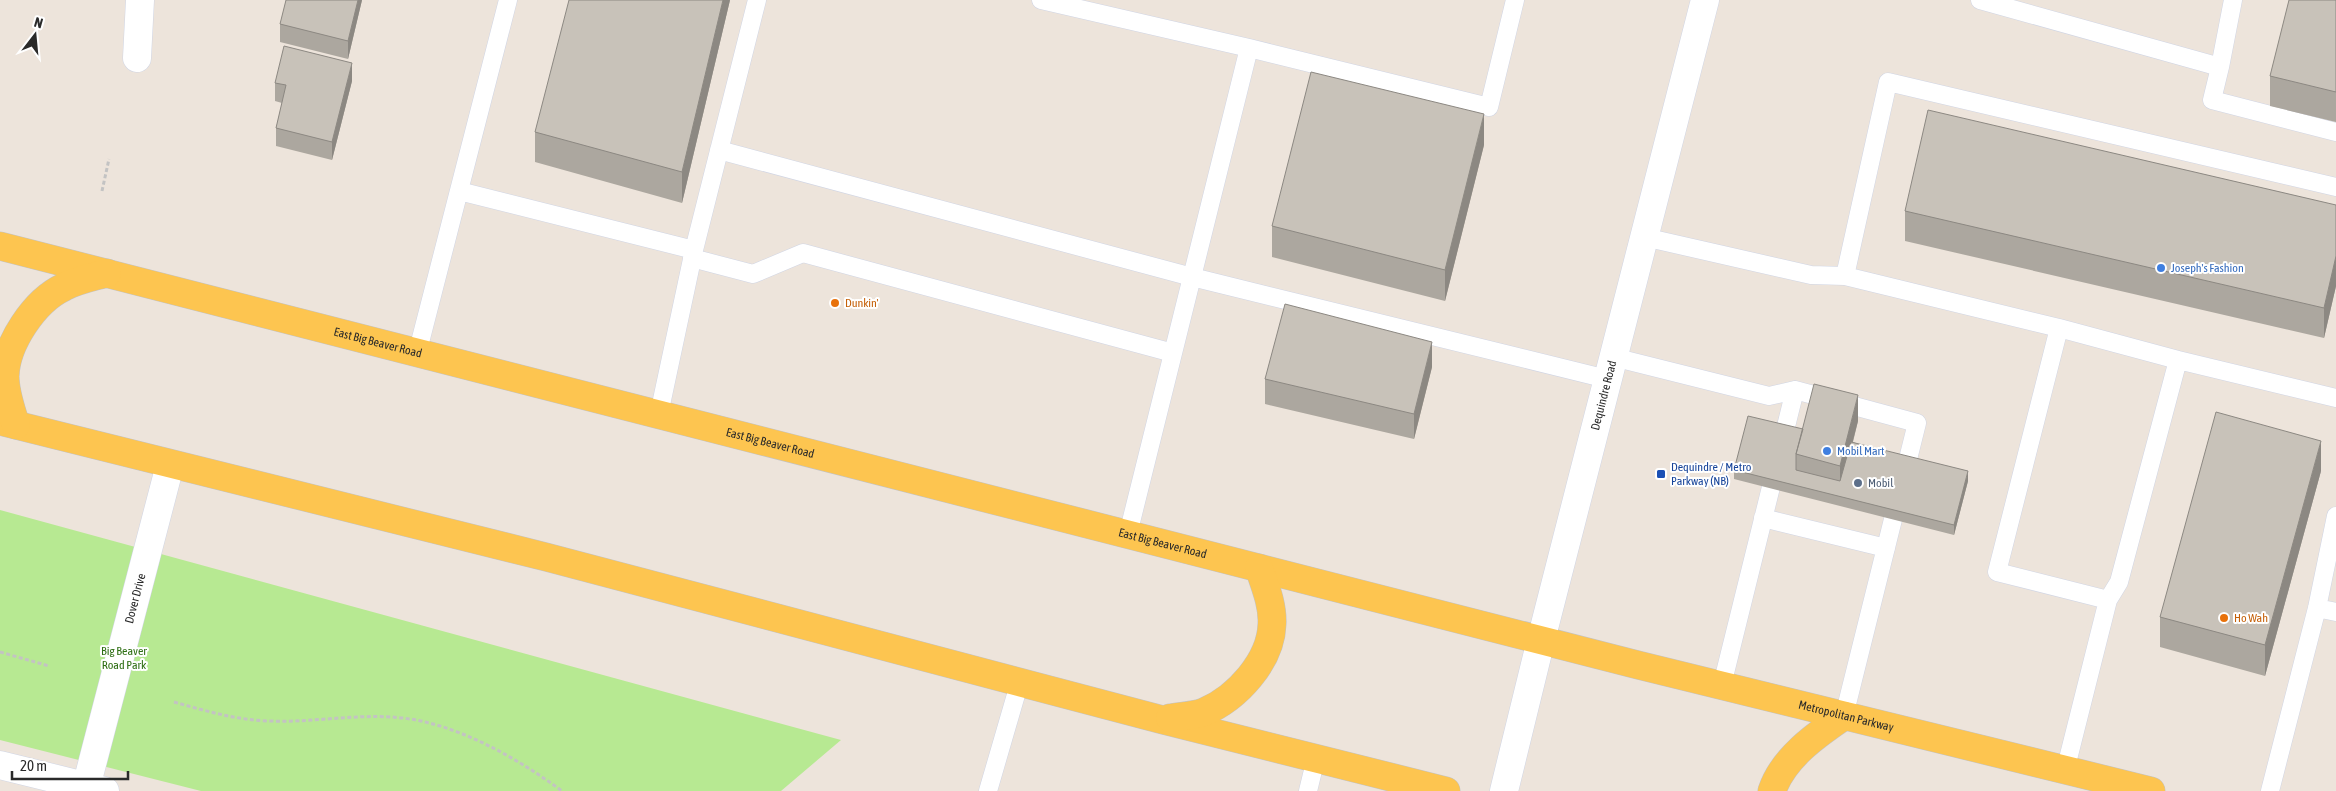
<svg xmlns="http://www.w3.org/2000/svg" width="2336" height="791" viewBox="0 0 2336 791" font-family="'Asap Condensed',sans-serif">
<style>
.green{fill:#b7e992}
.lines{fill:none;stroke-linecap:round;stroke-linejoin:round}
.lane-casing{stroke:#d0d5e4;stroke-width:19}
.street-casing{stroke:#d0d5e4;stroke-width:29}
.secondary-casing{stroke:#d0d5e4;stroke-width:29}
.primary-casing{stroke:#c3c3c3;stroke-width:29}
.path{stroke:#c3c3c3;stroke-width:3;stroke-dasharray:4 2.5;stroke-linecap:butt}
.lane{stroke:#fff;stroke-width:18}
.street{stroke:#fff;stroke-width:28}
.secondary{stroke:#fff;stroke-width:28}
.primary{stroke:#fdc550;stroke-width:28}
.wall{fill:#aca79f}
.shaded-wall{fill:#8c8882}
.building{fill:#c8c2b9;stroke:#8c8882}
.shop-dot{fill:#3f7fe0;stroke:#fff;stroke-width:2}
.food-dot{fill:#e8710a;stroke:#fff;stroke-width:2}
.transit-dot{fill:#1a4fb4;stroke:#fff;stroke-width:2}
.service-dot{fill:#5c6f8a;stroke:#fff;stroke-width:2}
.labels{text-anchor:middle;stroke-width:4;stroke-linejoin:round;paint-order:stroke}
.shop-label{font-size:12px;fill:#366cbe;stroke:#fff;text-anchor:start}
.food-label{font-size:12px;fill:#c56008;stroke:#fff;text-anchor:start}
.street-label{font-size:12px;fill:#2a2a2a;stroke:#fff}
.transit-label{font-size:12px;fill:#164399;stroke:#fff;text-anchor:start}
.service-label{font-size:12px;fill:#4e5e75;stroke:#fff;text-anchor:start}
.park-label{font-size:12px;fill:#2e6e13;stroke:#fff}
</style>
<rect width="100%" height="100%" fill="#ede4db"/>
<!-- green -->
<path class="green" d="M0 510 841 740 781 791H201L0 740Z"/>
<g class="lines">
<defs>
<path id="lane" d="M1041 0 1249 48
M1980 0 2220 67 2233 0
M2220 67 2212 100 2336 132
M719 150 1192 277 1607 379
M459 191 694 250
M1644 237 1811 275 1845 276 2059 328 2178 360 2119 582 2108 600 2065 771
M692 258 753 274 803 253 1173 353
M1845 276 1888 82 2336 187
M2059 328 1997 572 2108 600
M417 354 508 0
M1613 357 1769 396 1795 390 1917 423 1844 716
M2178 360 2336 398
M659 414 694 250 757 0
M1763 518 1886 548
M1128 534 1249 48 1489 107 1515 0
M2317 608 2336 612
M1722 685 1795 390
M988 791 1020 681
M1308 791 1316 758
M2270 791 2317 608 2336 516"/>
<g id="street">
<path d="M137 58 140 0"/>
<path d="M0 765 105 791"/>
<path id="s1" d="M85 791 170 465"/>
</g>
<g id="secondary">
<path id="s2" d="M1504 791 1541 640 1705 0"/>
</g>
<g id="primary">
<path id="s3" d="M0 246 1638 665 2151 791"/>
<path d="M0 421 546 557 1163 720 1446 791"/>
<path d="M16 425C11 409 5 393 5 376 6 344 34 301 64 287 77 280 93 277 107 273"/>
<path d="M1170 718C1180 716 1194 716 1204 712 1237 698 1271 661 1272 624 1273 605 1265 586 1259 568"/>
<path d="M1772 791C1783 758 1816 735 1844 716"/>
</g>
</defs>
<!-- lane casing -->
<use href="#lane" class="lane-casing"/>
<!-- street casing -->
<use href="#street" class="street-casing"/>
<!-- secondary casing -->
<use href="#secondary" class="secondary-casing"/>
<!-- primary casing -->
<use href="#primary" class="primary-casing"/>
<!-- path -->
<path class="path" d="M102 191 109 159
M0 652 49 666
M174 702C206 711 236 720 270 721 321 723 370 710 421 721 471 732 521 761 562 791"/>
<!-- lane -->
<use href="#lane" class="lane"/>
<!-- street -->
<use href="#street" class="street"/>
<!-- secondary -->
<use href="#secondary" class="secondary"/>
<!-- primary -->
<use href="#primary" class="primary"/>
</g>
<!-- wall -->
<path class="wall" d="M362 0 348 59 280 42V24Z
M730 0 682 203 535 162V132Z
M2336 0V122L2270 106V76Z
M352 81 332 160 276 146V128L282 103 275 101V83Z
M1484 145 1445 301 1272 257V226Z
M2336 205V286L2324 338 1905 241V211Z
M1432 367 1414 439 1265 404V379Z
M1858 421 1853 442 1968 481 1954 535 1734 479V470Z
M2321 471 2265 676 2160 647V617Z"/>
<!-- shaded-wall -->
<path class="shaded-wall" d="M358 0H362L348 59V41Z
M723 0H730L682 203V172Z
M352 63V81L332 160V142Z
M1484 114V145L1445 301V270Z
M2336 256V286L2324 338V308Z
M1432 342V367L1414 439V414Z
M1858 395V421L1840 491V466Z
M2321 441V471L2265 676V645Z
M1968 471V481L1954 535V525Z"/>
<!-- building -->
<path class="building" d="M286 0H358L348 41 280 24Z
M569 0H723L682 172 535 132Z
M2289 0H2336V92L2270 76Z
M284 46 352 63 332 142 276 128 286 85 275 83Z
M1311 72 1484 114 1445 270 1272 226Z
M1928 110 2336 205V256L2324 308 1905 211Z
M1285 304 1432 342 1414 414 1265 379Z
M1814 384 1858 395 1840 466 1796 454Z
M2216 412 2321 441 2265 645 2160 617Z
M1748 416 1803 429 1796 454V470L1840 481 1851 442 1968 471 1954 525 1734 470Z"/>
<!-- markers -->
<g class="shop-dot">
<circle cx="2161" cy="268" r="5"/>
<circle cx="1827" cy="451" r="5"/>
</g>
<g class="food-dot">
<circle cx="835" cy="303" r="5"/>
<circle cx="2224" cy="618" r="5"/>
</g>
<rect class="transit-dot" x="1656" y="469" width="10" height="10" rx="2.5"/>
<circle class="service-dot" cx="1858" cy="483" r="5"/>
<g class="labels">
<!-- shop labels -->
<g class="shop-label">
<text x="2171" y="272">Joseph's Fashion</text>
<text x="1837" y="455">Mobil Mart</text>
</g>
<!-- food labels -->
<g class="food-label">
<text x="845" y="307">Dunkin'</text>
<text x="2234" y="622">Ho Wah</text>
</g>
<!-- street labels -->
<g class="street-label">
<text dy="4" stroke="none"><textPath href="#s3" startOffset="390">East Big Beaver Road</textPath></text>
<text dy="4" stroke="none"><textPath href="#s2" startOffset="408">Dequindre Road</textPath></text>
<text dy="4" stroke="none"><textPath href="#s3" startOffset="795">East Big Beaver Road</textPath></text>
<text dy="4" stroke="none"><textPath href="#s3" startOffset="1200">East Big Beaver Road</textPath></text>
<text dy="4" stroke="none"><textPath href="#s1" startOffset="199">Dover Drive</textPath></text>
<text dy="4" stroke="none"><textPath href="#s3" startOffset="1905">Metropolitan Parkway</textPath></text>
</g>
<!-- transit labels -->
<g class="transit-label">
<text x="1671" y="471">Dequindre / Metro<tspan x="1671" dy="14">Parkway (NB)</tspan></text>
</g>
<!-- service labels -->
<g class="service-label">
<text x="1868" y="487">Mobil</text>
</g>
<!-- park labels -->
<g class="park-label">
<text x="124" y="655">Big Beaver<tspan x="124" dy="14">Road Park</tspan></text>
</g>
</g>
<!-- north arrow -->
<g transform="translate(35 35) rotate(16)" stroke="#ffffff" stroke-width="4" paint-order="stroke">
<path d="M0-4L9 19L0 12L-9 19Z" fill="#2a2a2a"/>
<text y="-8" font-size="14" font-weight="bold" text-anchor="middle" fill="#2a2a2a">N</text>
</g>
<!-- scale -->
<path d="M12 771v8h116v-8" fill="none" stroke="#2a2a2a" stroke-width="2.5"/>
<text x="20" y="771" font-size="15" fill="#2a2a2a" stroke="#ffffff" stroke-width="4" paint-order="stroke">20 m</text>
</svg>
